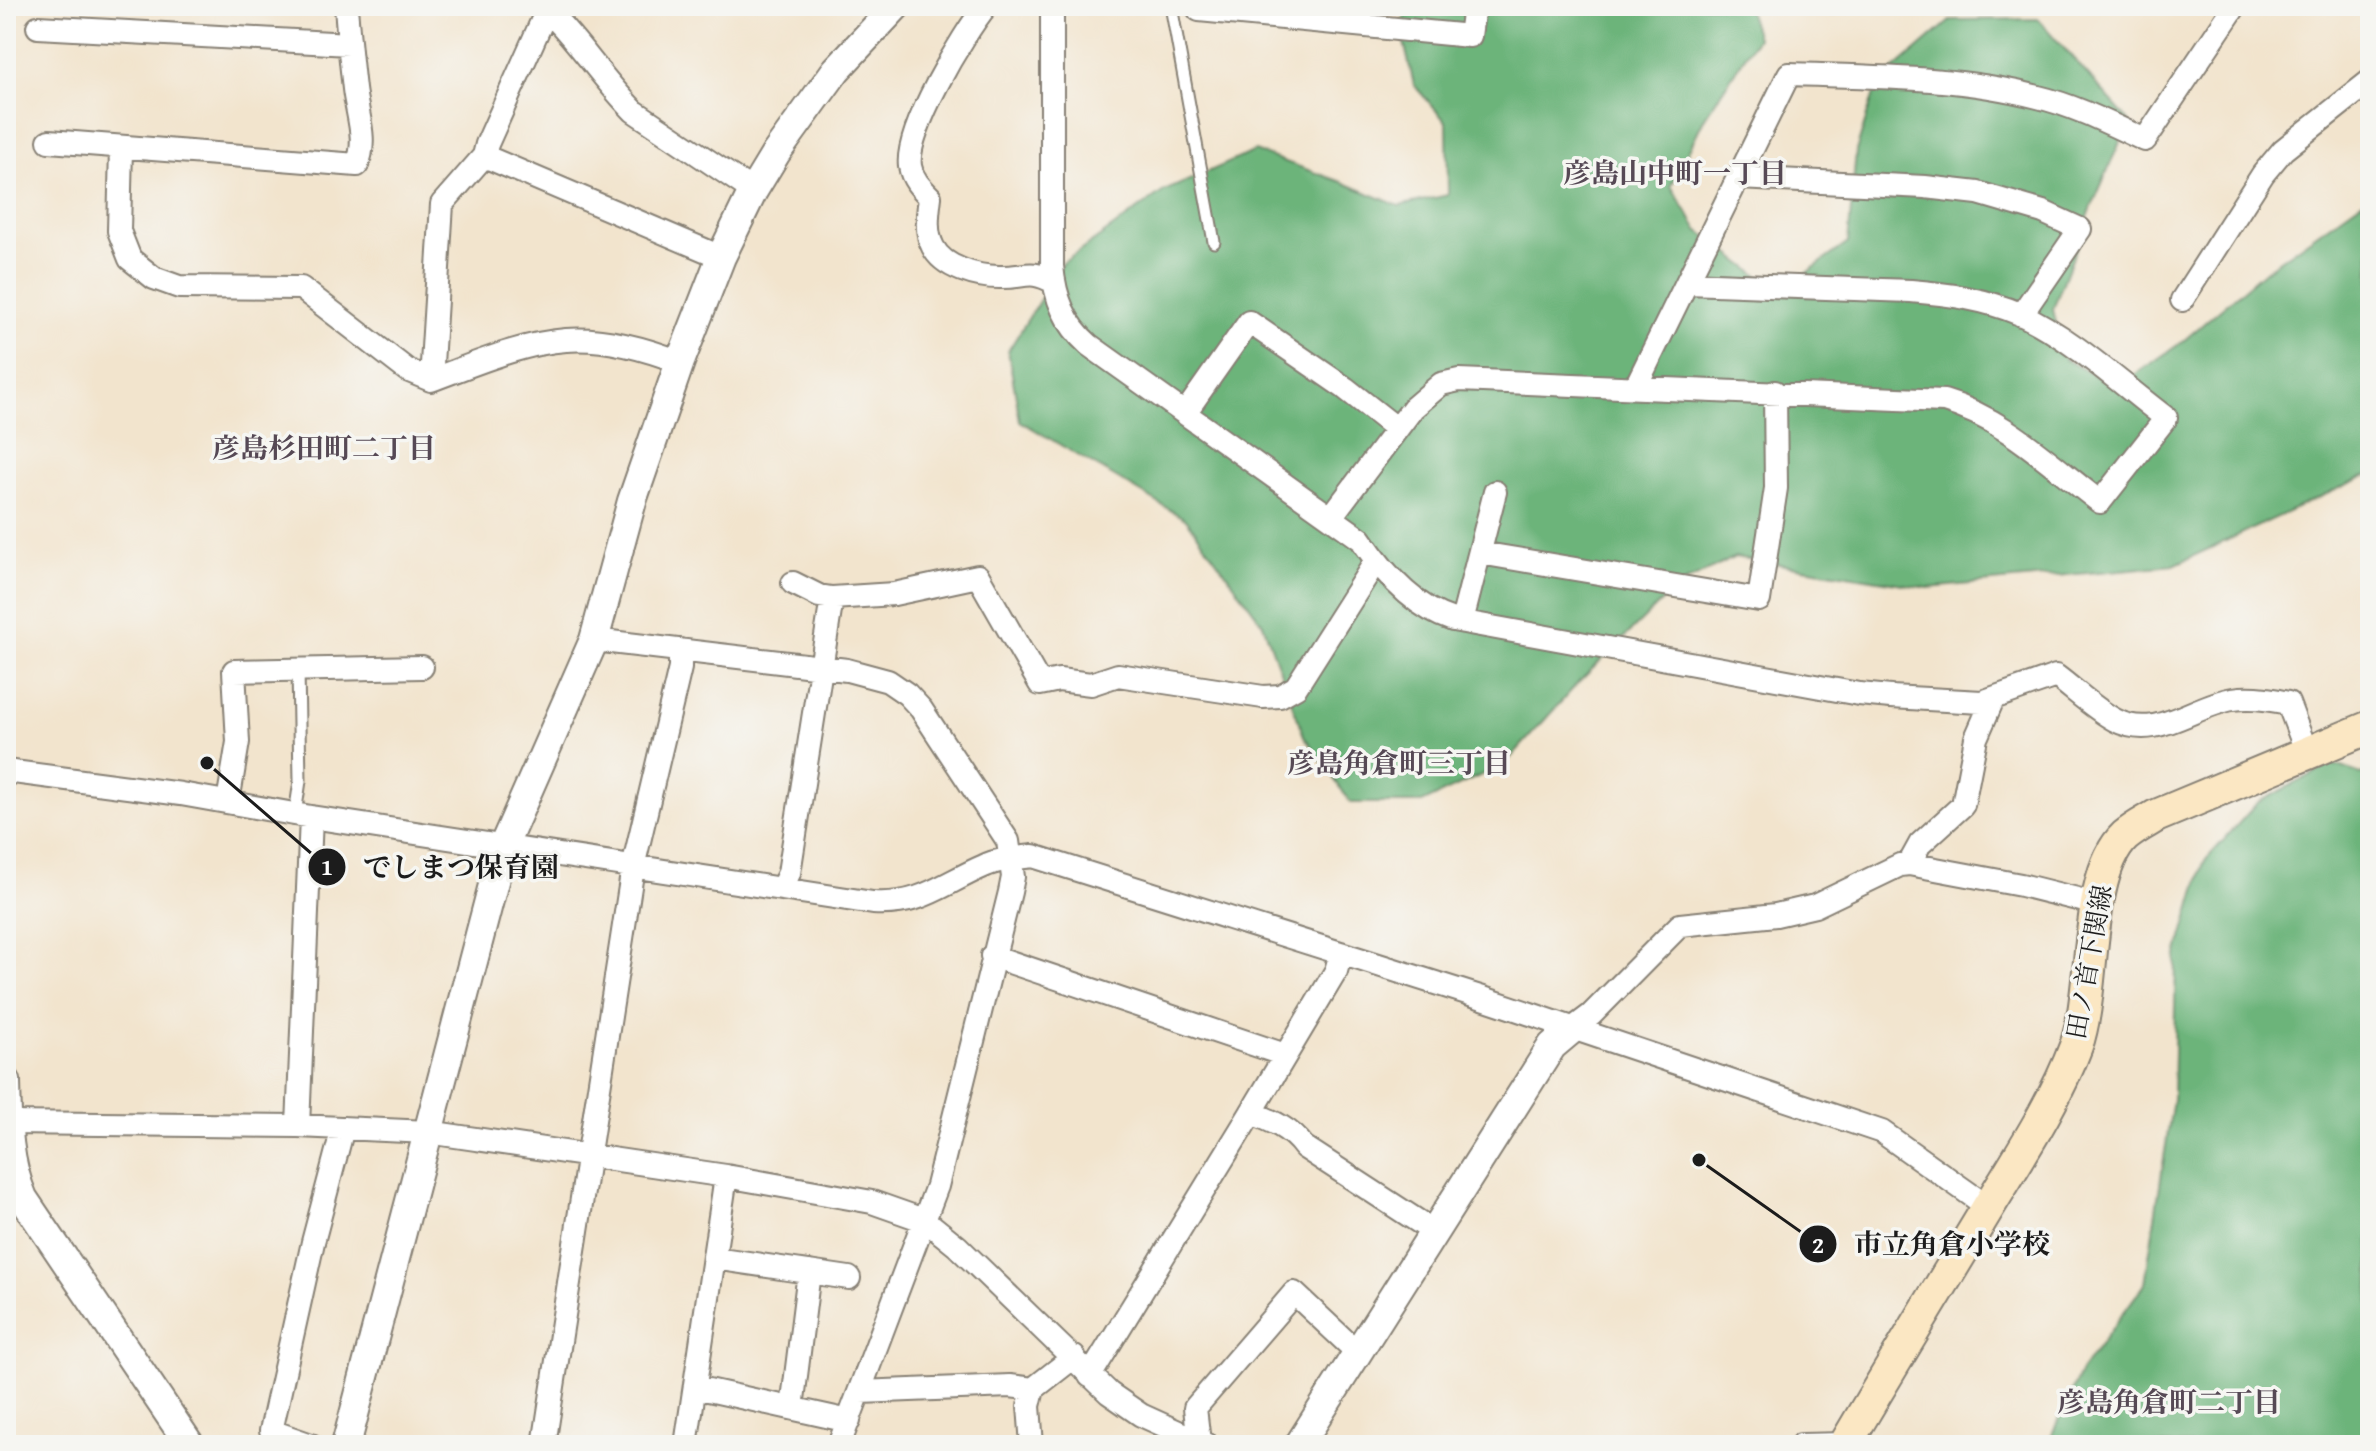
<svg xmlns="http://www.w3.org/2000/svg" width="2376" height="1451" viewBox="0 0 2376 1451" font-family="'Gentium Book Plus','Noto Serif JP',serif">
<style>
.forest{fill:#6cb47a;stroke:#44684b;stroke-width:2}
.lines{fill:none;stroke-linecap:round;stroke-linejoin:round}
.service-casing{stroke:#878074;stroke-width:15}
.minor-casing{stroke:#878074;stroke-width:26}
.tertiary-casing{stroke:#878074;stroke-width:32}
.secondary-casing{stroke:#878074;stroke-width:36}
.service{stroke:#fff;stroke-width:11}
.minor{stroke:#fff;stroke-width:22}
.tertiary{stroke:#fff;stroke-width:28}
.secondary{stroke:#fbe7c3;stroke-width:32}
.labels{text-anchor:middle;stroke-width:7;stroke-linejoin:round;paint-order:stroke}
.street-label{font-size:26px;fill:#1c1c1c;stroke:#f6f6f2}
.neighbourhood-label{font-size:28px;font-weight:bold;fill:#564955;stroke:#f6f6f2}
.leader{fill:none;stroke:#1c1c1c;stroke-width:3}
.callout-dot{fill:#1c1c1c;stroke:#f6f6f2;stroke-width:3}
.mark-label{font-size:24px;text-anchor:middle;font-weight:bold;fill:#fff}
.callout-label{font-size:28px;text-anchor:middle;font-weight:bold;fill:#1c1c1c;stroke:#f6f6f2;stroke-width:7;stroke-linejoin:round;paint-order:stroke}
</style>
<rect width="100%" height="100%" fill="#f6f6f2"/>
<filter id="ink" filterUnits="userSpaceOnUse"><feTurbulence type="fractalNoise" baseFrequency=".0125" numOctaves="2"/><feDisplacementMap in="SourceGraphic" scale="16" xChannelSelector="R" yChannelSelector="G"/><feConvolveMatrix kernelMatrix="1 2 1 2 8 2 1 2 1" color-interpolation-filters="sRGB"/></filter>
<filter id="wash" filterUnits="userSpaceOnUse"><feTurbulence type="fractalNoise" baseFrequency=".006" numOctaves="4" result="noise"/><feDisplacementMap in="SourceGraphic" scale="32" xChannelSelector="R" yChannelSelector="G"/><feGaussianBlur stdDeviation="1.8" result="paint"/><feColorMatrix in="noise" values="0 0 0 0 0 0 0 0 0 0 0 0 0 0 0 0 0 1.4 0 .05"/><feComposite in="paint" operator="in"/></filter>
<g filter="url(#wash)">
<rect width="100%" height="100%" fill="#f2e4cd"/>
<!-- forest -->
<path class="forest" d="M1412 6H1747L1757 38 1705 117 1671 186 1698 230 1780 292 1848 243 1856 151 1877 84 1951 20 2038 19 2129 121 2093 204 2053 309 2064 359 2117 387 2182 342 2267 269 2370 196V474L2174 565 1928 588 1735 557 1676 587 1578 683 1505 764 1422 803H1351L1304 736 1263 624 1187 520 1020 421 1008 351 1063 263 1164 191 1255 151 1342 182 1399 206 1448 195 1447 123 1414 85 1400 25Z
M2332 764 2370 777V1445H2047L2081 1371 2145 1283 2173 1099 2176 959 2204 862 2257 803Z"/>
</g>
<g filter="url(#ink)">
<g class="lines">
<defs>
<path id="service" d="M1171 6 1214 242
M295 814 300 781 298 669"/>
<path id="minor" d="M543 6C577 38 601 78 634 111L753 191
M986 6C963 34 905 131 910 166 912 179 921 188 930 197 928 213 925 232 933 247 943 268 978 277 999 277 1025 278 1029 268 1054 282
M1052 6V266C1055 298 1065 324 1089 345L1361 539C1383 572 1415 608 1453 620L1859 694 1891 697 1982 702 2056 676C2075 690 2094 709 2115 720 2157 742 2193 705 2233 699 2251 696 2270 699 2288 703L2307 753
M1196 6 1199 10 1470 36 1474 6
M38 27 349 44
M49 141 357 165C368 140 357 115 354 89 351 62 348 34 346 6
M121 148 119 231 130 259 154 278 179 287 301 288 407 370 431 380C472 365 522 343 566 340 603 337 646 349 680 362
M484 156 721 257
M1738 178 1925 187 1978 193 2043 212 2080 229 2021 315
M2182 300 2263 174 2283 150 2370 81
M431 380 442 204 484 156 487 144 547 10
M1636 386 1789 74C1872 77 1957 76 2038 97 2076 106 2110 124 2145 140L2235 6
M1185 413 1249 322 1345 388 1397 429
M1331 517 1413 408 1441 384 1459 380 1944 401C2004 418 2051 465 2100 502L2166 418C2121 384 2071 337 2020 314 1985 299 1948 294 1911 291L1687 283
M1480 553 1759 600 1776 488 1775 392
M793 583 819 596 832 598 894 594 978 576 1040 684 1059 680 1091 684 1118 675 1263 697 1280 696 1296 687 1376 561
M1462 621 1495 492
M594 640 847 670 888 681 907 694 921 709 1008 841 1013 877 1010 892 937 1186 839 1445
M6 771 181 794 311 817 873 903C921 906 942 884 984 866 998 859 1017 858 1033 856L1483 998 1882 1132 1988 1207
M228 802 238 742 234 671 422 667
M1909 864 1920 844 1963 805 1976 738 1993 699
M782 888 789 873 832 598
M992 956 1285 1055
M1571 1030 1591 1015 1680 925 1776 915 1815 906 1900 865 1909 864 2021 885 2097 904
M1251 1113 1336 971 1341 953
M6 1123 298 1126 428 1132 726 1176 872 1202 926 1221 957 1246 1109 1393 1141 1415 1207 1445
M298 1126 311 817
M714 1258 849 1278
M1090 1376 1251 1113C1271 1120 1291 1129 1304 1147L1433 1231
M695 1387 849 1421
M860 1392 1010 1386 1033 1389 1074 1357
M792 1408 809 1272
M1199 1442 1195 1408 1294 1293 1357 1352
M311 1445 271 1431 313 1242 343 1128
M544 1445 633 867 680 668V650
M686 1445 726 1176
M1032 1445 1029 1406 1033 1389
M1801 1445 1845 1444"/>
<path id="tertiary" d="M6 1081C7 1122 7 1160 23 1198L190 1445
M346 1445 503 847 594 640 632 501 680 362 721 257 753 191 776 153 836 70 896 6
M1299 1445 1552 1046 1571 1030"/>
<path id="secondary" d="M1845 1445C1891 1367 1939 1289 1986 1211 2018 1158 2054 1105 2076 1046 2096 991 2084 875 2125 836 2134 828 2146 822 2156 816L2370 727"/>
</defs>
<!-- service casing -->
<use href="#service" class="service-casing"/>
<!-- minor casing -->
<use href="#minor" class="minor-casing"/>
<!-- tertiary casing -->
<use href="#tertiary" class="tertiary-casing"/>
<!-- secondary casing -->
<use href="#secondary" class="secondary-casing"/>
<!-- service -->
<use href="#service" class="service"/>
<!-- minor -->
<use href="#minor" class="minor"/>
<!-- tertiary -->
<use href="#tertiary" class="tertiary"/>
<!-- secondary -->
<use href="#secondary" class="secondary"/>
</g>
</g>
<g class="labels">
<!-- street labels -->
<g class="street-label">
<text transform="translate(2089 962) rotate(-80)" y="9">田ノ首下関線</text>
</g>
<!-- neighbourhood labels -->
<g class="neighbourhood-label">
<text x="1675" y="183">彦島山中町一丁目</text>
<text x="324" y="458">彦島杉田町二丁目</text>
<text x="1399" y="773">彦島角倉町三丁目</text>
<text x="2169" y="1412">彦島角倉町二丁目</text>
</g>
</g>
<!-- callouts -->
<path class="leader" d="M207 763L327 867M1699 1160L1818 1244"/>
<g class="callout-dot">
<circle cx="207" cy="763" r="8"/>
<circle cx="1699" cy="1160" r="8"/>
<circle cx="327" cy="867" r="20"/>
<circle cx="1818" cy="1244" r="20"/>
</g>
<g class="mark-label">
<text x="327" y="875">1</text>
<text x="1818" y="1253">2</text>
</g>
<g class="callout-label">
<text x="461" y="877">でしまつ保育園</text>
<text x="1952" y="1254">市立角倉小学校</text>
</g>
<!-- margin -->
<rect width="2376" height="1451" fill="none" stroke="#f6f6f2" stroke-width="32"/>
</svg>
